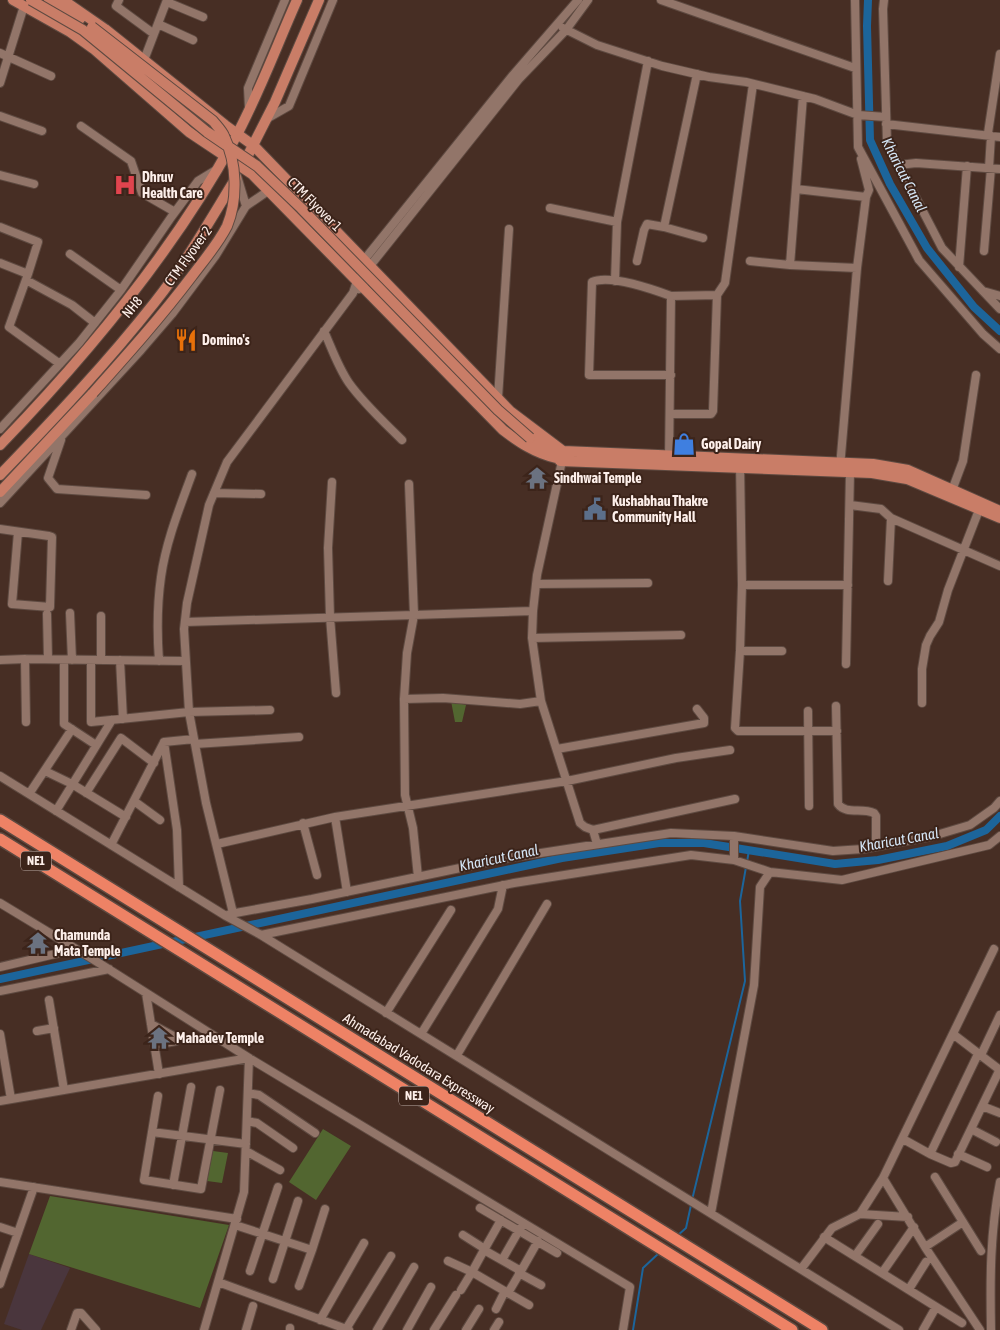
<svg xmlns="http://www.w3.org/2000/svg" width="1000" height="1330" viewBox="0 0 1000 1330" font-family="'Asap Condensed',sans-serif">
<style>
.commercial{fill:#4a363d}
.green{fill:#526630}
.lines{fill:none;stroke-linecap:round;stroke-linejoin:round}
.stream{stroke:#1c659b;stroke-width:2}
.canal{stroke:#1c659b;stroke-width:8}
.minor-casing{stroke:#5e4a41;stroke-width:10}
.major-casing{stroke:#5e4a41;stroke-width:12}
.highway-casing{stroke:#5e4a41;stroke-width:14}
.minor{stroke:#927569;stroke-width:8}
.major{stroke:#c97d67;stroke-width:10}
.highway{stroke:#ee8265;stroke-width:11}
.major-bridge-casing{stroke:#5e4a41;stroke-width:12;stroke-linecap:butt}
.major-bridge{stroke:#c97d67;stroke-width:10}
.labels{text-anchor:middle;stroke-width:4;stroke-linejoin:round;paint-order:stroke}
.shield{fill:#3c241a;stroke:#c3b2ac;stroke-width:1}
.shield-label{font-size:12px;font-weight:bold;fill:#fdefea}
.poi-label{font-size:14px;font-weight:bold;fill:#fdefea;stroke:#3c241a;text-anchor:start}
.street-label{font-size:14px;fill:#fdefea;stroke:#3c241a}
.water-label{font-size:15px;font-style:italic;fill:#d5e6f6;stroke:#3c241a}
</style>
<rect width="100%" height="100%" fill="#472e24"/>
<!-- commercial -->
<path class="commercial" d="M29 1254 70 1268 41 1330H22L4 1324Z"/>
<!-- green -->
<path class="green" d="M451 701 466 705 462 722H455Z
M323 1129 351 1146 316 1200 289 1182Z
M213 1151 228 1153 222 1183 207 1181Z
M50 1196 229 1225 200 1308 29 1254Z"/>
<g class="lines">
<!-- stream -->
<path class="stream" d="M747 862 749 850
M692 1200 745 981 740 901 746 867
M677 1236 686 1228 691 1205
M633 1330 643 1268 659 1253"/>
<!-- canal -->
<path class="canal" d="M868 0 867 26 870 140 890 184 927 248 974 307 1000 331
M0 979 562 858 659 843H704L835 864 878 860 947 846 986 830 1000 816"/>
<defs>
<path id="minor" d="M119 0 116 6 154 34
M661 0 855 68
M855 0 858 147 919 260 983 334 1000 349
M884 0 883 9 887 142 942 248 1000 309
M167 2 203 17
M158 24 193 40
M563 28 597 45 662 66 709 77 746 82 815 99 858 115 886 117
M0 53 51 76
M144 60 167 0
M0 83 24 6
M249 108 248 88 285 0
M0 116 42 131
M268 118 289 106 333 0
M886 124 1000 137
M81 126 131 161 142 193 175 212
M899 165 916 163 1000 169
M989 168 991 136 988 133 1000 54
M0 175 34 184
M237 176 246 206
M796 189 866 197
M550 208 617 222 648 61
M0 227 38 242 28 274
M664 227 703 238
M984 251 991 168
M70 254 121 290
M637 261 644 230 647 224 664 227 697 74
M750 261 790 265 857 268
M0 263 28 274 9 327 60 364
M362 265 364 260 513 75 578 0
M790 265 803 96
M959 267 967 166
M26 280 72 305 95 323
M615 281 617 222
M359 289 363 287 370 266 382 251 519 79 566 30 588 0
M983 291 1000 296
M671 296C652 289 610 274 592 282L589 375H671
M324 331C332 349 338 367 349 383 364 404 384 422 402 440
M498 398 509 229
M671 414H711L713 411 717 295
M0 429 79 343 121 290 172 216 198 181 216 170
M61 440 48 478 57 489 146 495
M669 459 671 296 717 295 725 283 753 84
M562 461 537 575 533 611 532 638 541 701 580 823 585 827 593 830 597 844
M740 464 742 585 740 651 735 728 738 731H837
M840 467 857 268 866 197 869 190 861 159
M332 482 328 548 330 617 336 693
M214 493 261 494
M951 493 963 461 976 375
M0 503 141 350 172 314 216 255 246 206 268 191
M850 505 881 509 891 518 1000 566
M0 529 49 536 52 537 50 607 12 604 18 532
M888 581 891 518
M537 584 648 583
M742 585H848
M533 611 414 615 407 653 404 699 443 698 520 704 541 701
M70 613 72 660
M47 614 48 659
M101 616V660
M185 622 414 615 409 484
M532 638 681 635
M740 651H782
M25 659 26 722
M0 660 25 659 185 661
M64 660V724L96 745
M91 660V722L189 712 270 710
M120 660 123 719
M159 661C157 633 157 605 161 577 166 541 180 507 192 474
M846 664 850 472
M404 699 405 795 413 828 418 877
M922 703V669L926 645 930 636 939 622 948 590 979 510
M836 706 838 804C846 815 862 807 874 813L876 816V847
M808 711 809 806
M164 742 177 830 179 887
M195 744 299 737
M557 749 704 723V718L697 709
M45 771 72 784 126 817
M0 776 226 916 261 935 899 1330
M86 793 121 738 154 763
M29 794 72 729
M134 801 160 820
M56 811 112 720
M335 817 347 892
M303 823 317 875
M593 830 735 799
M734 836V860
M217 844 335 817 567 781 676 758 730 750
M111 845 164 742 194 739
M0 903 91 958 249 1058 630 1287 623 1330
M233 913 206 803 189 712 184 629 187 603 209 505 227 462 353 293 358 278
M230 914 312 899 508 858 671 833 734 836 833 851 863 849 933 836 970 825 994 808 1000 801
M261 935 514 883 691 855 734 860 770 872
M0 967 76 949
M0 991 109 969
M146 993 159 1074
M49 1000 64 1090
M386 1013 451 910
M151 1024 177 1038 176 1041 155 1045
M37 1031 54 1028
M0 1034 11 1099
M421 1034 498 909 503 885
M953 1034 1000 1070
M457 1055 547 904
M981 1055 1000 1015
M248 1093 259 1095 315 1133
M158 1096 144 1180 201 1189 220 1090
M0 1101 249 1058
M982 1106 1000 1113
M247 1121 257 1123 293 1148
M971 1129 996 1142
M152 1132 246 1144
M903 1139 930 1154 978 1054
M246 1151 280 1170
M930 1154 951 1163 955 1162 1000 1069
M958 1154 987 1167
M935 1177 981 1251
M883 1178 925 1247 980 1330
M0 1182 237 1219
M173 1185 191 1087
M480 1208 557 1253
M711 1213 754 985 760 887 770 872 842 880 989 845 1000 836
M860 1214 908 1217
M235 1225 312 1250
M0 1227 18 1233
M463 1235 485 1249
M824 1237 962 1323
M925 1247 963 1222
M484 1250 521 1271 508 1293 472 1272Z
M484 1250 501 1220
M855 1256 878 1224
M502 1260 521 1227
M448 1261 472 1272 461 1290
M801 1269 832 1228 860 1214 883 1178 994 949
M250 1271 278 1187
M521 1271 538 1241
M519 1273 541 1285
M882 1273 914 1227
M273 1279 298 1201
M218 1282 349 1330
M0 1284 34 1187
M299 1286 312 1250 325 1209
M909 1289 926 1262
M508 1293 529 1305
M496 1309 505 1291
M320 1320 364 1243
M346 1329 391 1256
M71 1330 77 1313H81L96 1330
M204 1330 244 1192 249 1058
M246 1330 253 1306
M290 1330V1328
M377 1330 414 1267
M407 1330 431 1287
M434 1330 456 1295
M466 1330 479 1309
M494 1330 499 1322
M923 1330 936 1307
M991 1330C990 1280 990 1232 1000 1182"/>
<path id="major" d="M13 0 70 32 95 50 189 132 252 174 503 430C520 443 535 453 556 458
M49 0 80 19
M63 0 105 29 225 125 254 146 510 411 563 451 873 464 908 470 1000 511
M243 165 275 102 319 0
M530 438 555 454
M0 445C88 354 172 253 233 142 258 97 276 47 297 0
M563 460 566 458 565 453 559 451 556 456 560 461 872 473 907 479 1000 518
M0 475C54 419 107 363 155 302 186 263 210 220 236 178
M0 492 93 393"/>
<path id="highway" d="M0 820 822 1330
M0 839 792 1330"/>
</defs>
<!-- minor casing -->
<use href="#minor" class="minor-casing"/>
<!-- major casing -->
<use href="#major" class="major-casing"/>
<!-- highway casing -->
<use href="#highway" class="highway-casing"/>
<!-- minor -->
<use href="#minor" class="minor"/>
<!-- major -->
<use href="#major" class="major"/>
<!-- highway -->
<use href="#highway" class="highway"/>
<defs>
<path id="major-bridge" d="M31 0 83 30 207 132 257 166 301 208 498 410 530 438
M92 27 213 121C217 126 222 131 224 136 237 163 238 199 227 226 218 244 204 260 192 276 161 317 127 355 93 393"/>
</defs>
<!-- major-bridge casing -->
<use href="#major-bridge" class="major-bridge-casing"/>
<!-- major-bridge -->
<use href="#major-bridge" class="major-bridge"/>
</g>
<!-- icons -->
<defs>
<symbol id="hospital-bare" viewBox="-9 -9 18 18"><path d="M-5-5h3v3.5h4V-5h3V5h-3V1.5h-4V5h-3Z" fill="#e0444e" stroke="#3c241a" stroke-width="2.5" paint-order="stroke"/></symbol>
<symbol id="restaurant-bare" viewBox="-9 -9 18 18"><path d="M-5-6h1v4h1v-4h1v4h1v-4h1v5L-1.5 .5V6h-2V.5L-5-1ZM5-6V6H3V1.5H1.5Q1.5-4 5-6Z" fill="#e8710a" stroke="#3c241a" stroke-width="2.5" paint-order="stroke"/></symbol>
<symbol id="shop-bare" viewBox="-9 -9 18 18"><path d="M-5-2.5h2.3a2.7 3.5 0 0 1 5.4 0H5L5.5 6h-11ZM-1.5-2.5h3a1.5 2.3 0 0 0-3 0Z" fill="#3f7fe0" stroke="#3c241a" stroke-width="2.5" paint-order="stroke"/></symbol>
<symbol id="temple-bare" viewBox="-9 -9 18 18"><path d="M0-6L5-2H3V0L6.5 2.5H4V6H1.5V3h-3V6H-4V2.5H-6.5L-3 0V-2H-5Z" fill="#6b7280" stroke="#3c241a" stroke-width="2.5" paint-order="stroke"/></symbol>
<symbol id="civic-bare" viewBox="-9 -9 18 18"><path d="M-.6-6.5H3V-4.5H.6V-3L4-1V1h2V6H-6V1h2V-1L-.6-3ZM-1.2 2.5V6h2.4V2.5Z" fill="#5c6f8a" stroke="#3c241a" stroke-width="2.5" paint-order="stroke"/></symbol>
</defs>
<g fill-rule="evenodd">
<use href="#hospital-bare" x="109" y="169" width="32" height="32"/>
<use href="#restaurant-bare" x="170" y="324" width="32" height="32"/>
<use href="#shop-bare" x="668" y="428" width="32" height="32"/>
<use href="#temple-bare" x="521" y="462" width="32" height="32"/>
<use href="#civic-bare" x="579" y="493" width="32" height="32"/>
<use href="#temple-bare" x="22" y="927" width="32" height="32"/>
<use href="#temple-bare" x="143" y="1022" width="32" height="32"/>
</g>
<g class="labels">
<!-- shield labels -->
<g class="shield">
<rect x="21" y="851.5" width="30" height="19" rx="4"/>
<rect x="399" y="1086.5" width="30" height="19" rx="4"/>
</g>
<g class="shield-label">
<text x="36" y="865">NE1</text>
<text x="414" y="1100">NE1</text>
</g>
<!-- poi labels -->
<g class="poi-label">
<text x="142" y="182">Dhruv<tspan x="142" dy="16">Health Care</tspan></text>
<text x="202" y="345">Domino's</text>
<text x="701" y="449">Gopal Dairy</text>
<text x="554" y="483">Sindhwai Temple</text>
<text x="612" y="506">Kushabhau Thakre<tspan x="612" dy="16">Community Hall</tspan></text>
<text x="54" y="940">Chamunda<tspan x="54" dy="16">Mata Temple</tspan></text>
<text x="176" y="1043">Mahadev Temple</text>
</g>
<!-- street labels -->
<g class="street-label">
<text transform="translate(315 204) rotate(45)" y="5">CTM Flyover 1</text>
<text transform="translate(188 256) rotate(-54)" y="5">CTM Flyover 2</text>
<text transform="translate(132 307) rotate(-50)" y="5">NH8</text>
<text transform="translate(419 1063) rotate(32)" y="5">Ahmadabad Vadodara Expressway</text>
</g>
<!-- water labels -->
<g class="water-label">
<text transform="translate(904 175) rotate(63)" y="5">Kharicut Canal</text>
<text transform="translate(899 840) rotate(-10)" y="5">Kharicut Canal</text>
<text transform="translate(499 858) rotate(-12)" y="5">Kharicut Canal</text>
</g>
</g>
</svg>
